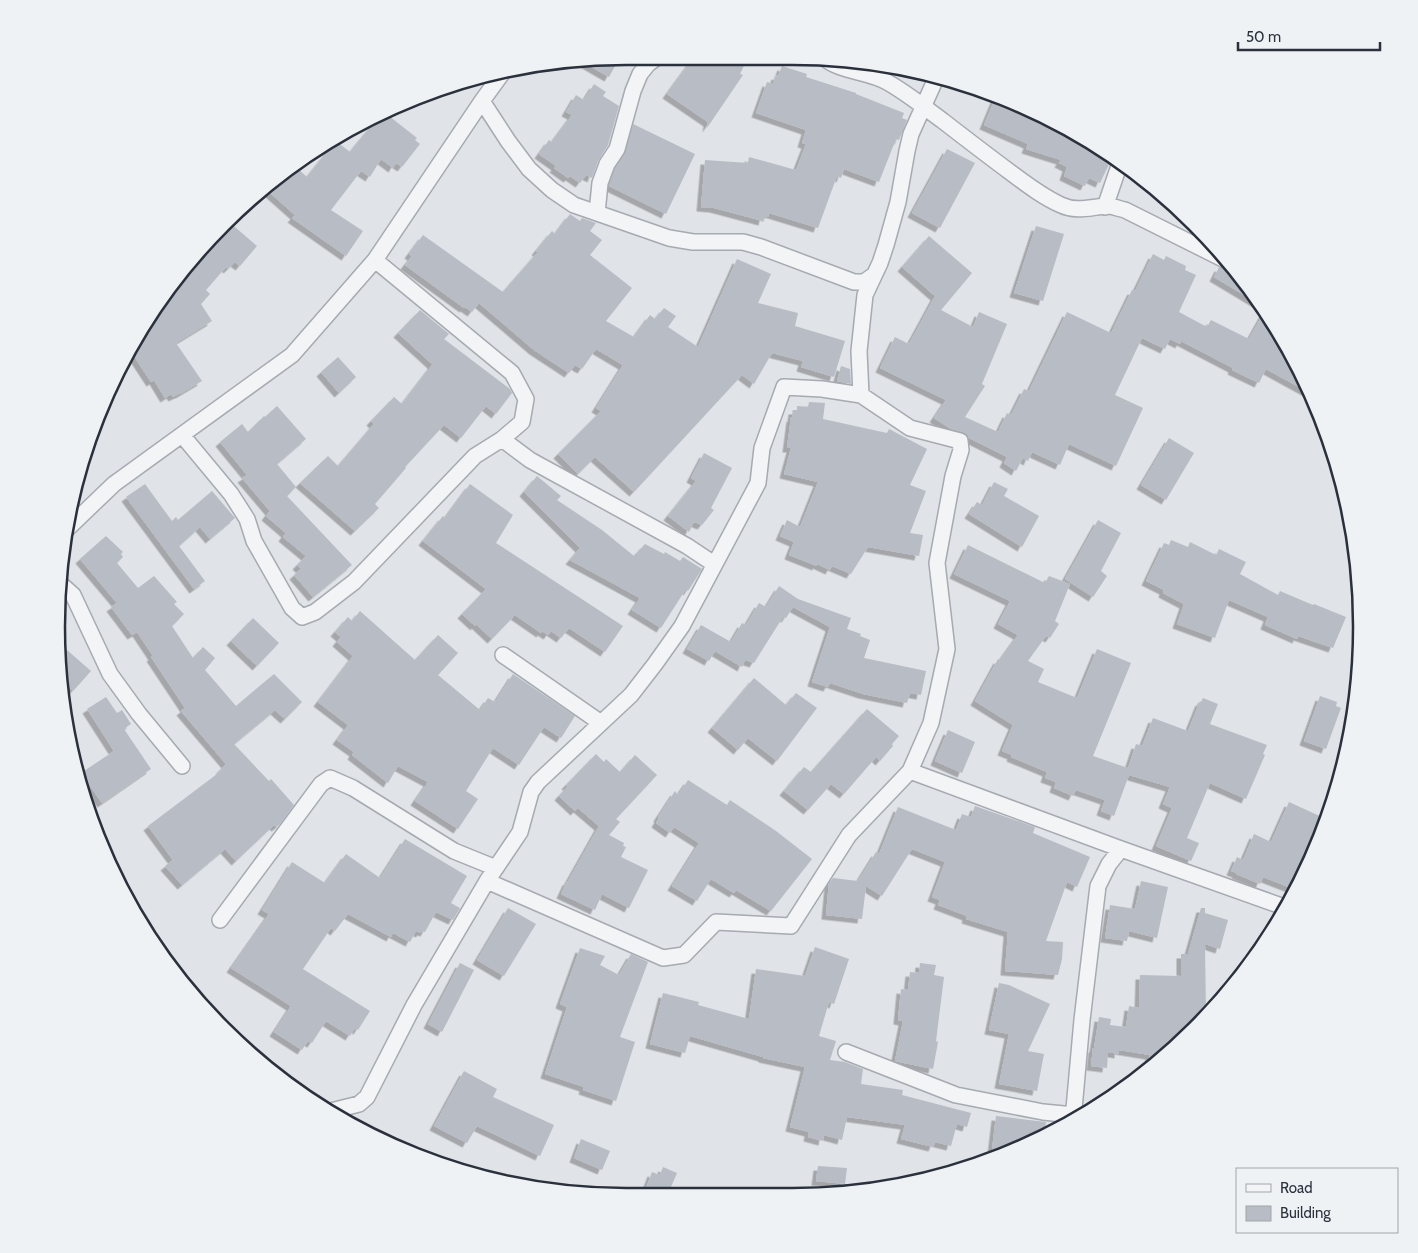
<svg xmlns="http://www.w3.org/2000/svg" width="1418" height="1253" viewBox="0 0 1418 1253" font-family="Cabin,sans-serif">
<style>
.building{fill:#b8bcc4;filter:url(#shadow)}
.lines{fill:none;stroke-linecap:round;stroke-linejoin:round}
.minor-casing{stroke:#a6aab1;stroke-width:18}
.minor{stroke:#f2f4f6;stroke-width:15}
.rim{fill:none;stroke:#2a313d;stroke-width:2.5}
</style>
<defs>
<filter id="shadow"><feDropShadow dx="-4.5" dy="4.5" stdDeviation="0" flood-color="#0004"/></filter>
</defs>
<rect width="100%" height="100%" fill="#e0e3e7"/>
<!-- building -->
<path class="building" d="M620 57 609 77 583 62 605 59Z
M694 57H748L740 74 743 75 707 128 708 122 667 94Z
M782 66 807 74 806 77 856 93V94L904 113 902 118 907 120 899 140 896 139 879 182 844 169 841 178 837 176 818 228 769 213 768 217 764 216 763 221 714 208 701 207 705 160 748 163 749 157 796 170 806 144 802 143 806 130 756 113 767 82 773 84 776 75 778 76Z
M594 84 606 92 603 96 619 106 608 145 598 161 592 178 586 175 580 183 570 176 568 178 554 168 556 166 539 154 549 140 552 142 572 115 566 112 576 95 584 100Z
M996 96 1077 133 1112 158 1100 183 1089 178 1085 186 1064 176 1067 167 1059 163 1061 160 1026 149 1028 144 984 125Z
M383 112H384L417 138 415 140 420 144 402 167 396 163 393 168 381 159 370 177 361 171 331 210 363 231 346 256 292 218 295 215 268 191 279 179 296 167 307 177 336 141 350 152Z
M633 124 695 154 666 214 609 186 615 168 626 152Z
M947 149 975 163 940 228 912 213Z
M570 214 580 221 582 218 596 223 590 231 602 240 590 255 632 288 606 321 634 337 650 315 655 319 664 308 676 316 668 327 698 347 737 259 771 274 758 303 798 313 795 326 845 341 834 377 801 367 803 361 772 353 754 384 742 375 634 492 595 457 578 474 558 454 601 411 596 408 623 365 596 349 582 369 575 365 569 373 534 350 479 303 472 312 465 307 464 308 405 265 412 256 409 254 423 235 503 292 538 252 536 251 552 231 555 234Z
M228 221 257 246 240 266 235 262 228 269 226 267 206 290 210 294 201 304 212 321 176 343 202 381 180 394H179L173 397 171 394 165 398 154 380 151 382 132 353 174 280Z
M1036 226 1064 234 1043 301 1014 293Z
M929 236 972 273 941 310 973 327 979 312 1007 324 982 384 985 386 965 417 998 432 1007 413 1011 415 1024 389 1029 391 1067 312 1111 333 1132 290 1135 291 1153 254 1164 260 1166 256 1186 266 1185 270 1196 275 1179 312 1207 327 1211 320 1249 339 1264 312 1303 374 1310 393 1266 369 1259 383 1232 370 1233 368 1181 341 1180 344 1170 339 1165 349 1142 338 1115 395 1143 408 1116 466 1069 444 1060 465 1032 452 1028 461 1023 458 1016 471 1004 463 1007 457 969 438 967 434 963 432 951 429 934 418 946 400 880 368 895 337 909 344 935 296 902 267Z
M1219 267 1227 270 1233 268 1244 280 1259 304 1214 277Z
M420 310 449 334 444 339 510 389 512 393 496 414 486 406 461 438 444 425 405 467 406 468 375 504 379 508 355 531 300 483 328 456 338 466 374 424 371 421 394 397 402 404 432 365V364L398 333Z
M338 357 356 377 339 393 321 372Z
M841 366 850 369 851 384 837 381Z
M809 402 825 403 823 419 887 433 889 429 927 449 910 485 926 491 910 533 923 535 919 556 868 547 851 574 832 566 830 570 817 564V566L789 555 794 542 780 536 787 520 800 527 818 482 784 474 791 448H787L791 417 792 418 793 410H797V406L808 407Z
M277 406 306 439 277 464 296 487 287 496 352 565 313 597 294 575 301 569 297 565 306 556 283 537 286 533 266 516 270 511 242 478 247 475 220 442 242 424 248 432 264 416 265 417Z
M1169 438 1194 453 1166 500 1141 485Z
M704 453 732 468 711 508 714 510 702 525 694 522 689 532 668 516 696 481 691 478Z
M537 476 561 496 557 500 602 530 634 556 645 544 664 554 665 552 680 561 683 557 702 569 688 591 686 589 661 628 632 610 640 598 570 560 580 548 524 492Z
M994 482 1008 489 1004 496 1039 516 1022 547 969 514 977 502 982 505Z
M145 484 172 521 176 517 178 520 212 491 235 518 210 539 200 527 179 546 205 581 194 589 126 497Z
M470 484 513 515 496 543 623 626 605 652 569 628 561 638 551 631 548 635 542 631 541 633 515 615 492 639 476 624 475 626 462 614 486 589 423 541 443 516 445 518Z
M1098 520 1121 533 1101 571 1107 576 1093 597 1065 579Z
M106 536 123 552 121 554 123 557 117 563 138 588 154 576 177 602 174 604 184 614 172 626 193 658 203 647 215 658 205 670 236 706 274 674 302 702 285 719 275 710 234 744 269 781 271 779 294 805 280 824 276 827 274 825 236 861 225 849 182 885 165 866 173 860 148 826 221 771 220 770 226 764 181 711 185 708 151 657 153 656 137 632 132 635 111 607 117 603 80 559Z
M1171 540 1188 547 1190 542 1216 555 1219 549 1246 562 1240 574 1278 595 1280 591 1313 605 1314 604 1346 617 1333 648 1298 636 1297 639 1265 625 1268 617 1229 600 1215 638 1177 624 1184 604 1163 593 1164 590 1146 581 1164 543 1169 545Z
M968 545 1045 583 1049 576 1070 584 1055 621 1059 624 1050 638 1046 636 1028 661 1044 669 1038 682 1077 698 1097 649 1131 663 1093 756 1128 768 1136 744 1142 746 1153 718 1188 731 1200 701 1201 702 1203 698 1218 704 1210 724 1267 745 1263 754 1265 755 1246 799 1210 783 1187 838 1199 843 1191 861 1156 846 1172 808 1163 804 1170 787 1129 775 1114 816 1101 811 1105 800 1076 790 1073 796 1054 788 1056 782 1045 778 1047 772 1011 757 1012 755 1002 751 1013 725 975 701 998 659 1000 660 1018 635 998 624 1010 601 954 574Z
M779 586 798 599 851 618 847 629 861 634 860 636 870 640 864 658 926 671 921 695 910 693 907 703 863 694 830 683 828 687 812 682 830 627 793 607 786 618 783 617 754 663 745 660 742 667 715 651 709 661 687 649 701 625 731 642 742 623 746 625 759 603 766 607Z
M360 611 415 660 438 635 458 653 438 675 480 710 488 698 495 702 513 674 575 716 561 738 544 727 519 765 493 748 466 791 478 799 458 829 415 801 428 782 398 766 388 783 352 755 354 752 337 740 348 725 318 702 353 656 337 642 341 637 335 632 348 617 352 621Z
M253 618 279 643 257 666 231 641Z
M59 643 91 671 73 691 60 679 57 664Z
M754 678 786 705 796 693 817 708 777 761 748 738 738 750 712 728Z
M1320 696 1337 702 1336 706 1341 708 1326 749 1304 741Z
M106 697 117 713 122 710 131 724 124 729 151 769 102 803 81 773 114 751 87 709Z
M867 709 899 736 892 744 893 746 880 761 876 757 844 794 831 784 808 810 784 791 804 767 811 772Z
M948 730 975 742 962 773 935 761Z
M596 754 604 762 606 759 620 772 635 755 657 775 616 819 620 822 609 835 624 843 623 846 626 847 621 857 648 870 629 908 602 894 595 910 561 894 567 881H568L599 826 578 808 575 811 559 796 568 786 566 785Z
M688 780 727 805 730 800 776 831 812 859 771 911 736 890 734 893 711 879 697 901 672 886 699 843 674 827 670 833 656 823 659 818 658 817 675 791 678 795Z
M1289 802 1324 818 1320 825 1324 826 1299 882H1297L1294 889 1263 877 1260 884 1236 874 1237 873 1231 871 1237 857 1243 860 1254 834 1271 842Z
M975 806 1035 827 1033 833 1090 857 1077 887 1067 882 1046 941 1063 942 1062 959 1058 975 1005 971 1008 932 966 919 967 916 938 905 940 900 932 897 945 862 912 849 882 896 866 886 862 919 826 915 829 883 833 878 858 881 876 852 879 854 898 807 956 830 962 814 971 817Z
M405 839 467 876 451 903 460 908 453 920 436 912 425 932 422 931 420 933 416 931 410 942 393 933 391 937 348 914 335 931 331 928 303 969 370 1011 358 1030 355 1028 350 1036 326 1021 312 1043 308 1041 302 1050 274 1032 291 1006 231 968 269 914 262 910 292 862 325 883 346 854 380 878Z
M1141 881 1168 887 1157 938 1129 931 1127 941 1105 938 1110 905 1135 909Z
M508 908 536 924 504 976 477 960Z
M1201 908H1205V913L1228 920 1220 949 1205 944 1206 1015 1146 1072 1150 1055 1119 1050V1054L1108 1052 1107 1068 1091 1066 1093 1048H1094L1099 1017 1111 1019 1110 1025 1126 1027 1129 1006 1139 1008 1140 975 1181 976V954H1188Z
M815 947 849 959 834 1004 829 1002 819 1036 836 1041 830 1060 845 1062 863 1069 861 1084 903 1090 902 1095 971 1113 967 1127 957 1124 951 1146 935 1142 933 1147 901 1139 905 1125 847 1117 842 1140 824 1135 823 1141 808 1137 809 1132 790 1127 805 1067 763 1058V1057L690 1036 685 1053 650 1044 663 993 699 1002 698 1005 749 1019 756 969 805 976Z
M580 948 605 956 600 965 619 975 631 954 648 962 620 1037 635 1042 616 1101 583 1090 584 1087 545 1074 567 1007 560 1004Z
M460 963 474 970 442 1032 428 1024Z
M920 963 936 965 934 975 944 977 936 1041 938 1042 933 1069 895 1061 903 1021 898 1020 901 989 908 990 910 972 919 973Z
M999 983 1009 985 1050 1004 1028 1051 1044 1054 1037 1091 999 1084 1009 1034 989 1030Z
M464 1071 497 1089 493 1097 554 1125 540 1156 477 1126 467 1143 434 1126Z
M996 1116 1046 1122 1044 1138 1007 1152 992 1150Z
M581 1139 610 1151 602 1170 574 1158Z
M818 1166 847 1168 845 1184 816 1181Z
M663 1167 677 1173 667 1196H643L652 1172 660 1175Z"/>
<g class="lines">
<defs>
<path id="minor" d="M823 57C839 72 868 71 887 82 907 93 925 108 943 121 965 138 987 155 1010 172 1026 184 1043 197 1061 205 1078 213 1093 206 1110 206 1115 207 1120 209 1125 210L1227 261
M482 101 508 141 529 169 552 190 574 205 669 238 693 242H743L761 247 854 282H864L874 275
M1105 207 1120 163
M597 213 600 183 607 164 617 149 633 91 640 74 648 64 659 56
M182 435 231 494 247 519 254 541 292 608 302 617 315 612 354 582 475 456 502 439 522 422 526 399 512 373 375 260
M502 439 530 460 687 546 714 564
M66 530 114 484 292 355 375 260 482 101 503 72
M63 586 73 595 110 674 139 714 182 766
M503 655 601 723
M910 771 931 723 947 649 937 563 953 476 961 450 960 441 910 428 861 395 859 351 865 295 880 263 886 245 898 202 907 151 911 134 937 76
M487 881 663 958 684 955 716 922 791 926 849 835 910 771 1121 849 1287 908
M220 920 321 784 330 778 353 788 454 851 496 868
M846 1052 956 1095 1043 1112 1074 1115
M331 1111 359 1104 367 1097 414 1005 487 881 520 832 531 792 538 782 631 695 655 664 682 626 758 483 762 448 784 387 822 389 861 395
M1073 1120 1082 1020 1098 886 1109 864 1121 849"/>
</defs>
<!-- minor casing -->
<use href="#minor" class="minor-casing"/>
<!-- minor -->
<use href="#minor" class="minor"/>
</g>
<!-- crop -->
<path d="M0 0H1418V1253H0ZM626 65H792A561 561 0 0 1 1353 626V627A561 561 0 0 1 792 1188H626A561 561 0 0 1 65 627V626A561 561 0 0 1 626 65Z" fill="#eff2f5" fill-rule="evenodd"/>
<path class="rim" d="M626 65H792A561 561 0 0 1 1353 626V627A561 561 0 0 1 792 1188H626A561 561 0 0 1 65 627V626A561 561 0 0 1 626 65Z"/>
<!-- legend -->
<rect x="1236" y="1168" width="162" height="65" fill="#eff2f5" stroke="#a0a5ab"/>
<rect x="1246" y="1184" width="25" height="8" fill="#f2f4f6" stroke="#a0a5ab"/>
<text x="1280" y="1193" font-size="15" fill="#2a313d">Road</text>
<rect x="1246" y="1206" width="25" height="15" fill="#b8bcc4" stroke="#a0a5ab"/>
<text x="1280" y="1218" font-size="15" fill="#2a313d">Building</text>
<!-- scale -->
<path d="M1238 42v8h142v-8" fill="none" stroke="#2a313d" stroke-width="2.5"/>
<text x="1246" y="42" font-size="15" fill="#2a313d" stroke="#eff2f5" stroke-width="4" paint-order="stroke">50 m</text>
</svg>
